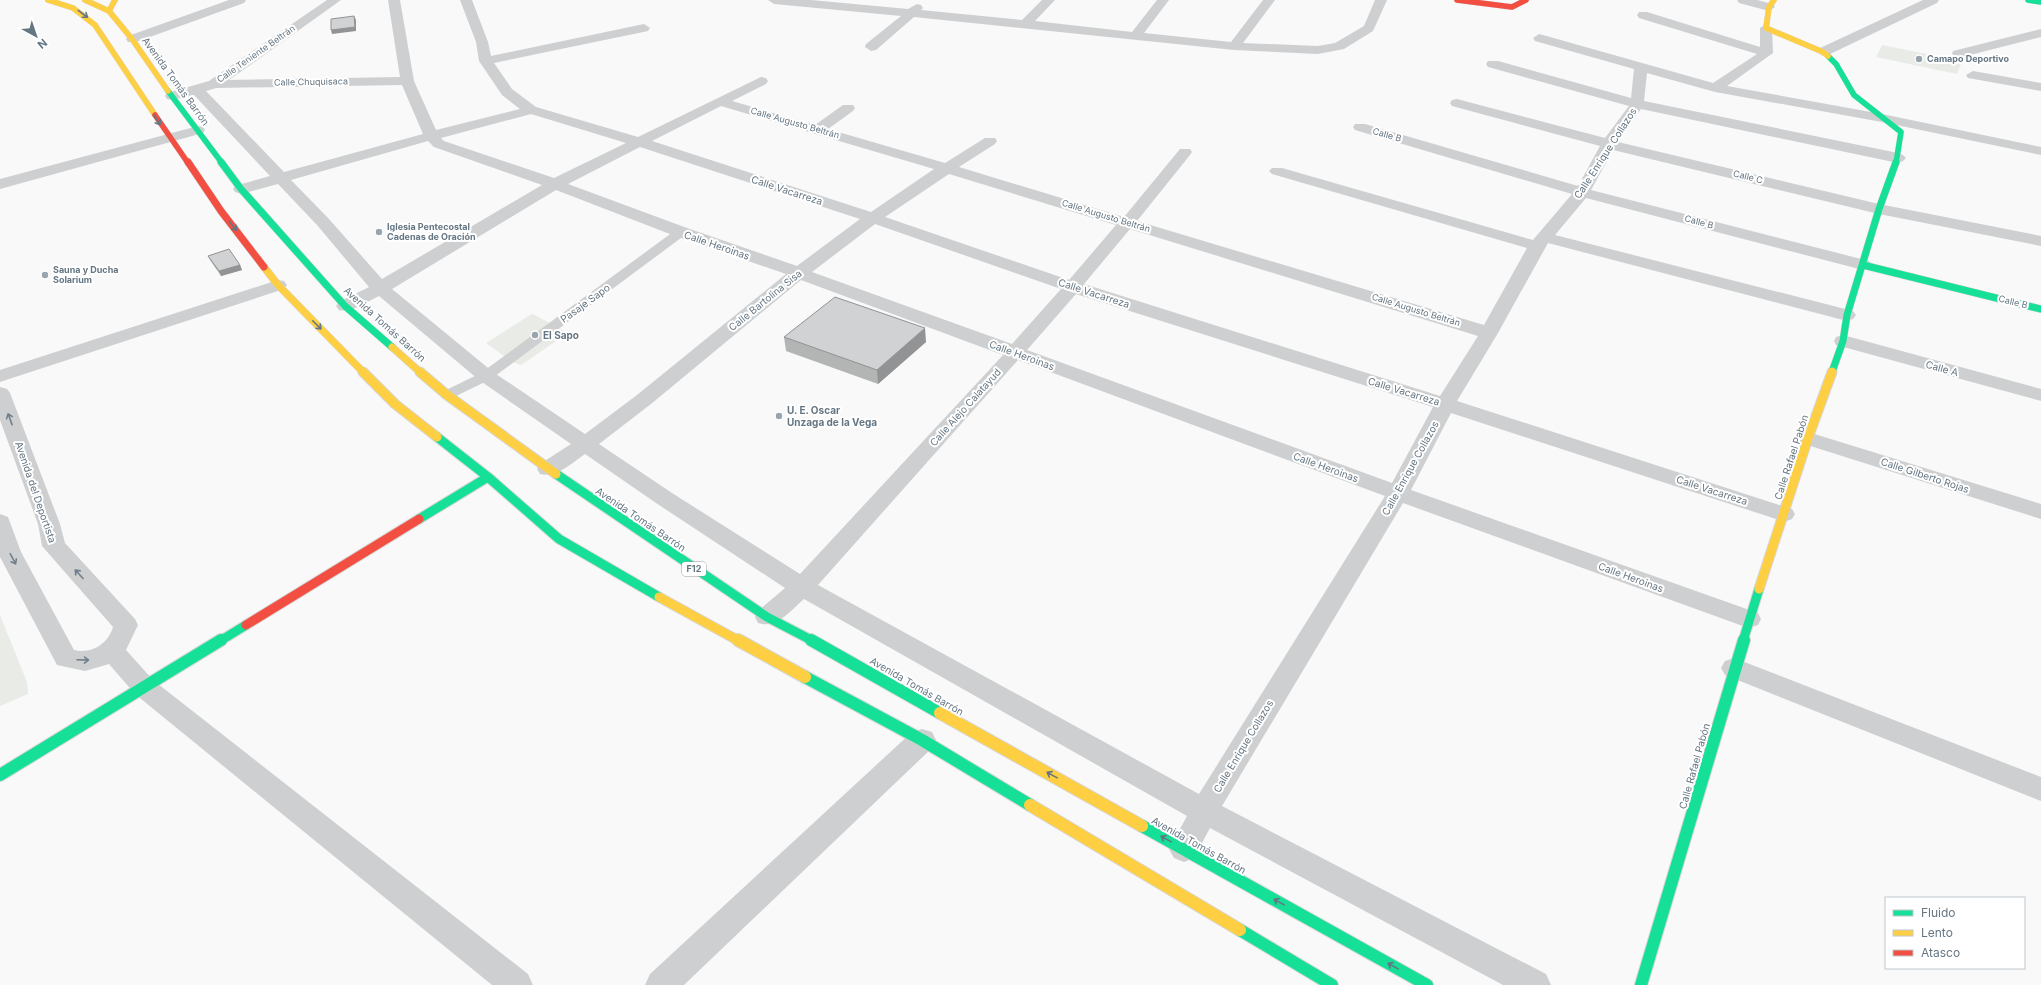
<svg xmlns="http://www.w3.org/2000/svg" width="2041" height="985" viewBox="0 0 2041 985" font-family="Inter,sans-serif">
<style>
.green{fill:#e8ebe6}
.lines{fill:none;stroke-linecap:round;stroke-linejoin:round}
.fast-far3-casing{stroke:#d5d6d7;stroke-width:6}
.fast-far2-casing{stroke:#d5d6d7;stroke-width:8}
.fast-far1-casing{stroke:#d5d6d7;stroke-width:11}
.fast-casing{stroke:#d5d6d7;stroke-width:14}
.slow-far3-casing{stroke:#d5d6d7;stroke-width:6}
.slow-far2-casing{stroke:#d5d6d7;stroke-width:8}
.slow-far1-casing{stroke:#d5d6d7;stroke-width:11}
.slow-casing{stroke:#d5d6d7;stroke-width:14}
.jam-far2-casing{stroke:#d5d6d7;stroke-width:6}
.jam-far1-casing{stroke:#d5d6d7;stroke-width:8}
.jam-casing{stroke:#d5d6d7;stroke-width:11}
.lane{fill:#cecfd0;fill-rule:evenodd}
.street{fill:#cecfd0;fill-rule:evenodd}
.fast-far3{stroke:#16e098;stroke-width:5.5}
.fast-far2{stroke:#16e098;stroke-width:7}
.fast-far1{stroke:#16e098;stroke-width:9}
.fast{stroke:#16e098;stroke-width:12}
.slow-far3{stroke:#ffcf43;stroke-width:5.5}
.slow-far2{stroke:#ffcf43;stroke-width:7}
.slow-far1{stroke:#ffcf43;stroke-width:9}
.slow{stroke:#ffcf43;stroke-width:12}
.jam-far2{stroke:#f24e42;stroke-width:5.5}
.jam-far1{stroke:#f24e42;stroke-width:7}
.jam{stroke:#f24e42;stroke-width:9}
.wall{fill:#b3b5b5}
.shaded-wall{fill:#929394}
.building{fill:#d0d2d3;stroke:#929394}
.oneway{stroke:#657683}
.oneway2{stroke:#707f8b}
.poi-dot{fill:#99a4ac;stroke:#fff;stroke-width:1.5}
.labels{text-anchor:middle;stroke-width:4;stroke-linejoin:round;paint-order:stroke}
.far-street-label{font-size:9px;fill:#657683;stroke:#fff}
.far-poi-label{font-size:9px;font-weight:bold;fill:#657683;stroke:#fff;text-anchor:start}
.shield{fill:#fff;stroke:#939fa8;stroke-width:1}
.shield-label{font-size:9px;font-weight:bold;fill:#657683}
.street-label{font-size:10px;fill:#657683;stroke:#fff}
.poi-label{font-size:10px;font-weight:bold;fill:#657683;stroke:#fff;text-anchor:start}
</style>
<rect width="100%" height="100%" fill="#f9f9f9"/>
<!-- green -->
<path class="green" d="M1882 45 1962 61 1957 74 1876 57Z
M533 314 568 333 521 365 512 362 486 343 530 315Z
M0 615 27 682 28 694 0 706Z"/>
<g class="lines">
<defs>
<path id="fast-far3" d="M2028 0 2041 2
M1828 56 1836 64 1854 95 1901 132 1896 163
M168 91 222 163"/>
<path id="fast-far2" d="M221 162 241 189 345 306 392 347
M1863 265 2041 309
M1832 372 1843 341 1847 315 1879 209 1896 162"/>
<path id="fast-far1" d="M437 437 488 477 559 539 659 597
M556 474 767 617 813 641
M419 519 488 477
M220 641 246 625
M1743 641 1759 589"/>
<path id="fast" d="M811 640 940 713
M805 677 922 740 1030 805
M0 775 221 640
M1142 826 1427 985
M1240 930 1332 985
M1641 985 1744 640"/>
<path id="slow-far3" d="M48 0 73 8 95 25 155 115
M85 0 109 11 132 39 168 91
M1774 0 1769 7 1766 28 1823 52 1828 56
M109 11 115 0"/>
<path id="slow-far2" d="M264 267 278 285 364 373
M392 347 421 373"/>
<path id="slow-far1" d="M363 372 395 404 437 437
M420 372 447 395 556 474
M1759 589 1808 438 1832 372
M659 597 739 641"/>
<path id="slow" d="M738 640 805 677
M940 713 1142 826
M1030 805 1240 930"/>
<path id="jam-far2" d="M1457 0 1512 7 1526 0
M155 115 188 163"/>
<path id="jam-far1" d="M188 162 221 211 264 267"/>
<path id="jam" d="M246 625 419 519"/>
</defs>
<!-- fast-far3 casing -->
<use href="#fast-far3" class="fast-far3-casing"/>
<!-- fast-far2 casing -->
<use href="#fast-far2" class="fast-far2-casing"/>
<!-- fast-far1 casing -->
<use href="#fast-far1" class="fast-far1-casing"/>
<!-- fast casing -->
<use href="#fast" class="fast-casing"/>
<!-- slow-far3 casing -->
<use href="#slow-far3" class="slow-far3-casing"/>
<!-- slow-far2 casing -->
<use href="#slow-far2" class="slow-far2-casing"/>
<!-- slow-far1 casing -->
<use href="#slow-far1" class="slow-far1-casing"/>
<!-- slow casing -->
<use href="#slow" class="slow-casing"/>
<!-- jam-far2 casing -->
<use href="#jam-far2" class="jam-far2-casing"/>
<!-- jam-far1 casing -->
<use href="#jam-far1" class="jam-far1-casing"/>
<!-- jam casing -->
<use href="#jam" class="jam-casing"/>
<!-- lane -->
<path class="lane" d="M681 228 685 229 687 232 685 235 491 379 452 398H442L440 395 442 392 481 373 677 229Z"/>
<!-- street -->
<path class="street" d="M229 0H246L244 3 136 42H128L126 39 128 36Z
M327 0H341L229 80 400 77 388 0H400L414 81 436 130 520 109 502 95 479 61 476 42 460 0H472L488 42 491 56 644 24 650 28 648 31 494 63 512 89 536 107 638 137 761 77 766 78 768 81 766 84 732 101 815 125 843 105H853L855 108 853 111 828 129 945 163 985 138H995L997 141 995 144 959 167 1124 217 1180 149H1190L1192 152 1190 155 1137 221 1484 325 1527 248 1272 174 1269 171 1272 168H1282L1533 240 1572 194 1355 130 1353 127 1355 124H1365L1578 186 1600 146 1452 106 1450 103 1452 100 1457 99 1605 138 1629 106 1488 67 1486 64 1488 61H1498L1631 98 1634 69 1535 41 1533 38 1539 34 1543 35 1713 83 1757 54 1639 18 1637 15 1639 12H1647L1760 47V28L1766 24 1772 28 1773 53 1727 86 1882 114 2041 147V155L1882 122 1715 92 1647 73 1644 101 1898 153 1903 155 1906 158 1903 161 1898 163 1641 109 1618 142 1879 204 2041 236V246L1879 214 1613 150 1591 190 1869 261 1872 265 1869 269 1863 270 1586 198 1555 235 1853 311 1856 315 1853 319 1847 321 1548 243 1498 333 1457 401 1792 509 1795 514 1792 519 1784 522 1776 519 1451 413 1411 490 1758 613 1761 619 1758 625 1749 628 1740 625 1403 503 1222 806 1546 974 1551 985H1503L1210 828 1194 858 1184 862 1174 858 1169 849 1187 816 804 599C790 611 777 629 758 623L755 617 758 611 785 588 656 503 585 454C572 463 557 478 540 474L537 469 540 464 571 444 479 380 379 296C366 302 352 313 339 310L336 306 339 302 369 287 317 225 278 184 241 194 235 192 233 189 235 186 270 176 194 95 172 100 167 99 165 96 167 93 209 81ZM402 85 423 134 284 172 206 91 216 88ZM721 106 934 169 871 212 652 141ZM531 114 626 143 554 178 444 141 441 138ZM428 141 434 147 542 185 382 279 329 219 291 180ZM640 147 860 219 797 266 687 228 568 184ZM949 174 1116 225 1069 280 885 217ZM556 190 675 236 786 274 637 395 585 434 493 372 392 289ZM875 224 1061 289 1012 344 812 272ZM1130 229 1478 336 1440 396 1084 284ZM801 280 1003 355 800 574 672 493 599 444 651 404ZM1076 294 1433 407 1392 483 1027 350ZM1018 360 1385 496 1199 794 818 585Z
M768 0H811L908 9 917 4 921 5 923 8 921 10 1022 20 1042 0H1055L1035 21 1132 32 1157 0H1169L1144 33 1231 42 1263 0H1275L1243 43 1318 46 1335 43 1364 26 1375 0H1387L1373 31 1344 49 1318 54 1234 50 914 17 876 50 871 51 865 47 866 44 901 16 774 4Z
M1737 0H1757L1773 4 1775 7 1769 11 1739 3Z
M1923 0H1939L1937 3 1828 55 1823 56 1817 52 1818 49Z
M2041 29V37L1958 58 1952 54 1953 51Z
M1973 71 2041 83V91L1968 78 1966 75Z
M198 126 203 127 205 130 203 133 0 189V179Z
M278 280 284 281 287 285 284 289 0 382V370Z
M1843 335 2041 389V401L1836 345 1834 341 1836 337Z
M0 387 7 389 10 393 60 524 65 543 135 619 138 625 126 650 153 680 528 974 533 985H492L135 694 109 664 85 671 57 665 0 557V514L8 517 21 552 74 650C92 654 108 644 113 627L42 546 38 524 0 420Z
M1808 432 2041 504V519L1801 443 1798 438 1801 433Z
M1734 658 2041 777V801L1725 675 1721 668 1725 661Z
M922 729 932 732 936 740 932 748 684 985H645L650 974 912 732Z"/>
<!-- fast-far3 -->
<use href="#fast-far3" class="fast-far3"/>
<!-- fast-far2 -->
<use href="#fast-far2" class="fast-far2"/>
<!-- fast-far1 -->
<use href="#fast-far1" class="fast-far1"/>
<!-- fast -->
<use href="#fast" class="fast"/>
<!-- slow-far3 -->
<use href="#slow-far3" class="slow-far3"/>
<!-- slow-far2 -->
<use href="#slow-far2" class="slow-far2"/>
<!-- slow-far1 -->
<use href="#slow-far1" class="slow-far1"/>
<!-- slow -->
<use href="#slow" class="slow"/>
<!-- jam-far2 -->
<use href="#jam-far2" class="jam-far2"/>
<!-- jam-far1 -->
<use href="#jam-far1" class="jam-far1"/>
<!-- jam -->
<use href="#jam" class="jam"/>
</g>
<!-- wall -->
<path class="wall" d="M208 256 240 265 242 270 221 276 210 260Z
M784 337 926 342 878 384 786 351Z"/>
<!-- shaded-wall -->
<path class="shaded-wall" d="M354 16 356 20V31L332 34 331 30Z
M240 265 242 270 221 276 219 271Z
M925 328 926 342 878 384 877 370Z"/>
<!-- building -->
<path class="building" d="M354 16 355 27 331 30V19Z
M229 249 240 265 219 271 208 256Z
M835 297 925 328 877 370 784 337Z"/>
<!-- one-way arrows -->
<defs><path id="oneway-shaft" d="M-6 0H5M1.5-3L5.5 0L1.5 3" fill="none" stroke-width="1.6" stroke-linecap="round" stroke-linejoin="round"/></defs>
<g class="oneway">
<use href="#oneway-shaft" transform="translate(83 14) rotate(37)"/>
<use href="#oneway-shaft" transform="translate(157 120) rotate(57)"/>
<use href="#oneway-shaft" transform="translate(233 226) rotate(52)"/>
<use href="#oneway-shaft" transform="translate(317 325) rotate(45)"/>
<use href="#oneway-shaft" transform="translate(1052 775) rotate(-151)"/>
<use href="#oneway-shaft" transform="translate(1166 839) rotate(-151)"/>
<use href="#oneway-shaft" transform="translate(1279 902) rotate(-151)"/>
<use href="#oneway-shaft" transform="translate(1393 966) rotate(-151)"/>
</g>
<g class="oneway2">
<use href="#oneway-shaft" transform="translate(10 419) rotate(-110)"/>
<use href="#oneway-shaft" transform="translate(13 559) rotate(62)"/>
<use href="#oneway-shaft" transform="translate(79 574) rotate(-132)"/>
<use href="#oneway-shaft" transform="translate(83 660) rotate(2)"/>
</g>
<!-- markers -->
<g class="poi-dot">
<circle cx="1919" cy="59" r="4"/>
<circle cx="379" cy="232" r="4"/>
<circle cx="45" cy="275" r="4"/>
<circle cx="535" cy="335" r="4"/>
<circle cx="779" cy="416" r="4"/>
</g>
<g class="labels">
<!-- far-street labels -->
<g class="far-street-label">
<text transform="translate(256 54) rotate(-35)" y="3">Calle Teniente Beltrán</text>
<text transform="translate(311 82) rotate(-1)" y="3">Calle Chuquisaca</text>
<text transform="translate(795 123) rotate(16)" y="3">Calle Augusto Beltrán</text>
<text transform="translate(1387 135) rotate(16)" y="3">Calle B</text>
<text transform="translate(1748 177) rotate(14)" y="3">Calle C</text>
<text transform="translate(1106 216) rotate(17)" y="3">Calle Augusto Beltrán</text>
<text transform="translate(1699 222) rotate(15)" y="3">Calle B</text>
<text transform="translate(2013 302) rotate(14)" y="3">Calle B</text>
<text transform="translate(1416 310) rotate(17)" y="3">Calle Augusto Beltrán</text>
</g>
<!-- far-poi labels -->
<g class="far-poi-label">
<text x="1927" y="62">Camapo Deportivo</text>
<text x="387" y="230">Iglesia Pentecostal<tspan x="387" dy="10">Cadenas de Oración</tspan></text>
<text x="53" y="273">Sauna y Ducha<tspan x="53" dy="10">Solarium</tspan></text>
</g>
<!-- shield labels -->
<rect class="shield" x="682" y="562" width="24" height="14" rx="3"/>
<g class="shield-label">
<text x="694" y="572">F12</text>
</g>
<!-- street labels -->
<g class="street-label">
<text transform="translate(176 81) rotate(54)" y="4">Avenida Tomás Barrón</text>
<text transform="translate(1605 153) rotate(-57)" y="4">Calle Enrique Collazos</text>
<text transform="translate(787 190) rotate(18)" y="4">Calle Vacarreza</text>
<text transform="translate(717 245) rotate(19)" y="4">Calle Heroinas</text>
<text transform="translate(1094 293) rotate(18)" y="4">Calle Vacarreza</text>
<text transform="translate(765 300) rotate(-39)" y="4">Calle Bartolina Sisa</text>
<text transform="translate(585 303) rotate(-36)" y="4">Pasaje Sapo</text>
<text transform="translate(385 324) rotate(42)" y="4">Avenida Tomás Barrón</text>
<text transform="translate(1022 355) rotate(20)" y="4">Calle Heroinas</text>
<text transform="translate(1942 368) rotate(15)" y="4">Calle A</text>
<text transform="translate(1404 391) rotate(17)" y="4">Calle Vacarreza</text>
<text transform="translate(965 407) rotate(-48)" y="4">Calle Alejo Calatayud</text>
<text transform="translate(1791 457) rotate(-72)" y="4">Calle Rafael Pabón</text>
<text transform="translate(1326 467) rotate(20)" y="4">Calle Heroinas</text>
<text transform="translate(1410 468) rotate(-61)" y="4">Calle Enrique Collazos</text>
<text transform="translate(1925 475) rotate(18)" y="4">Calle Gilberto Rojas</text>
<text transform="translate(1712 490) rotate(18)" y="4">Calle Vacarreza</text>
<text transform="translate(36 492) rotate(71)" y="4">Avenida del Deportista</text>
<text transform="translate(641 519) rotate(34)" y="4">Avenida Tomás Barrón</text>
<text transform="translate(1631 577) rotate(20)" y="4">Calle Heroinas</text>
<text transform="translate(917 686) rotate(30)" y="4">Avenida Tomás Barrón</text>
<text transform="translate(1243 746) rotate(-59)" y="4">Calle Enrique Collazos</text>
<text transform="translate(1694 766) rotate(-74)" y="4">Calle Rafael Pabón</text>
<text transform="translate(1199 845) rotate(29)" y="4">Avenida Tomás Barrón</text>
</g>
<!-- poi labels -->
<g class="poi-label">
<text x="543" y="339">El Sapo</text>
<text x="787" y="414">U. E. Oscar<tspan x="787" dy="12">Unzaga de la Vega</tspan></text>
</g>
</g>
<!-- legend -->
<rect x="1885" y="897" width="140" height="72" fill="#ffffff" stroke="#c1c8cd"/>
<rect x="1893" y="910" width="20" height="6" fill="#16e098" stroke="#c1c8cd"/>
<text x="1921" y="917" font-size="12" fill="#657683">Fluido</text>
<rect x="1893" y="930" width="20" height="6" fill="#ffcf43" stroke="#c1c8cd"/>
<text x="1921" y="937" font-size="12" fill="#657683">Lento</text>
<rect x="1893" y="950" width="20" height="6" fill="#f24e42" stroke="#c1c8cd"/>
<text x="1921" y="957" font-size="12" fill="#657683">Atasco</text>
<!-- north arrow -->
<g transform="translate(36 36) rotate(140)" stroke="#ffffff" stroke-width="3" paint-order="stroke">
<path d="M0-3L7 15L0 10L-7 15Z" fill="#657683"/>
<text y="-6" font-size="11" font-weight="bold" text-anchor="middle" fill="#657683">N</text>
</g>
</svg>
